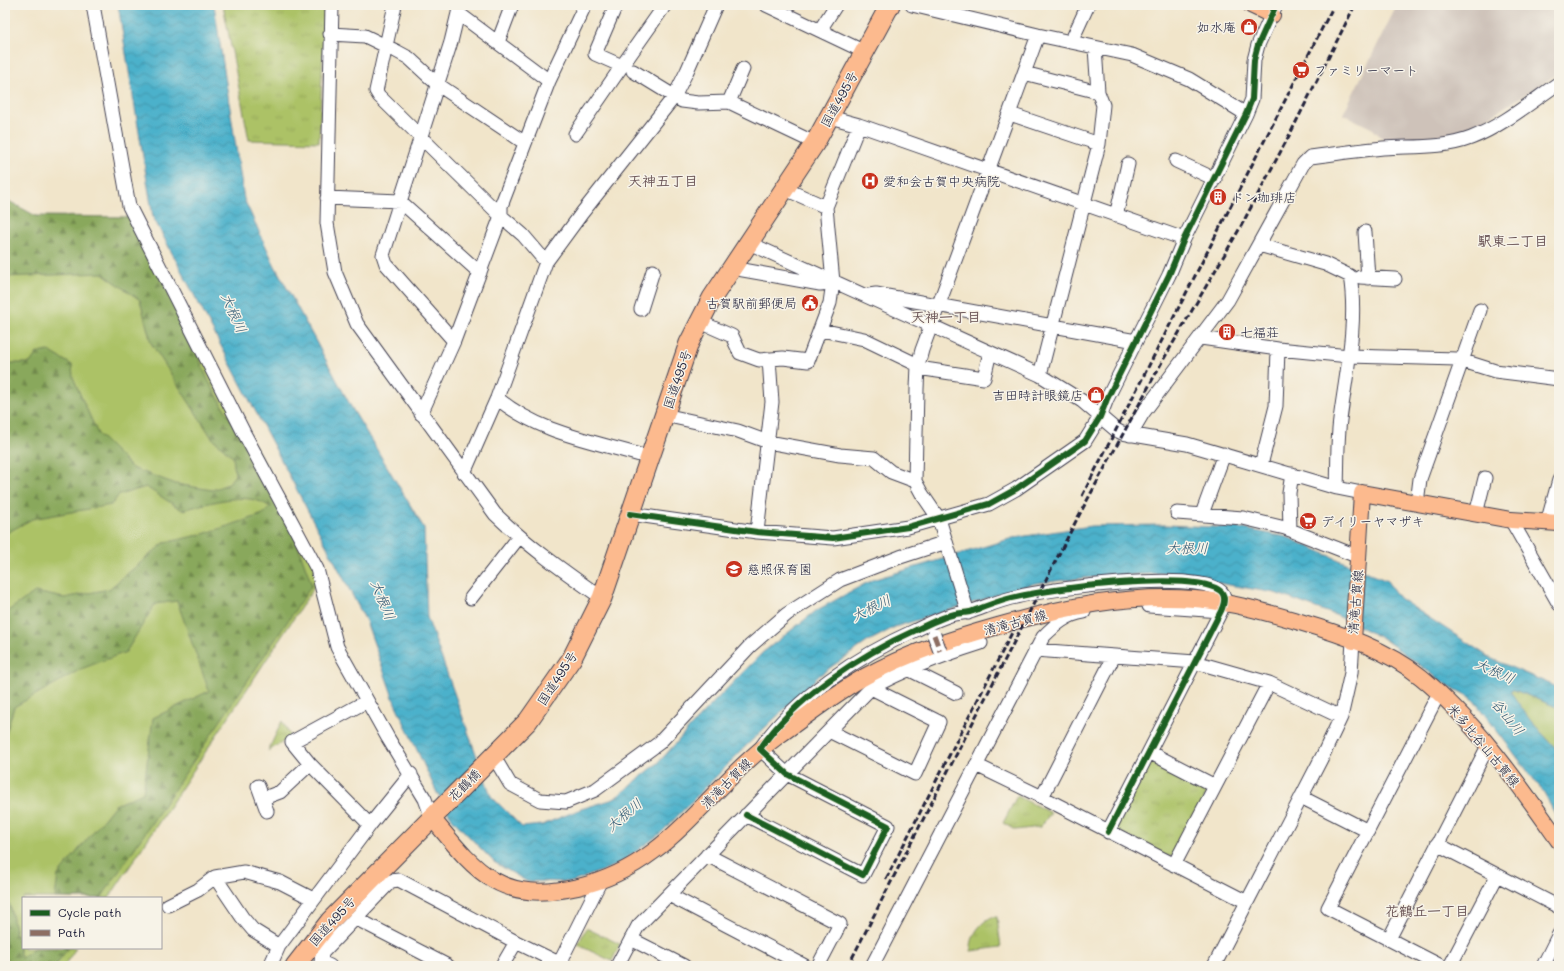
<svg xmlns="http://www.w3.org/2000/svg" width="1564" height="971" viewBox="0 0 1564 971" font-family="Mali,'Klee One',sans-serif">
<style>
.industrial{fill:#cec2b9}
.grass{fill:#acc266;stroke:#677250}
.forest{fill:url(#forest-firs);stroke:#56654b}
.park{fill:url(#park-tufts);stroke:#677250}
.water{fill:url(#water-waves);stroke:#376a83}
.lines{fill:none;stroke-linecap:round;stroke-linejoin:round}
.minor-casing{stroke:#413f50;stroke-width:15}
.major-casing{stroke:#413f50;stroke-width:18}
.highway-casing{stroke:#413f50;stroke-width:21}
.minor{stroke:#fff;stroke-width:13}
.major{stroke:#fcba8e;stroke-width:16}
.highway{stroke:#fcba8e;stroke-width:19}
.rail{stroke:#22223b;stroke-width:3;stroke-dasharray:6 3;stroke-linecap:butt}
.minor-bridge-casing{stroke:#413f50;stroke-width:15;stroke-linecap:butt}
.minor-bridge{stroke:#fff;stroke-width:13}
.quiet{stroke:#8d6e63;stroke-width:5;stroke-dasharray:10 5;stroke-linecap:butt}
.cycleway-casing{stroke:#f7f3e8;stroke-width:8}
.cycleway{stroke:#1b5e20;stroke-width:6}
.labels{text-anchor:middle;stroke-width:3;stroke-linejoin:round;paint-order:stroke}
.poi-label{font-size:13px;fill:#22223b;stroke:#f7f3e8;text-anchor:start}
.street-label{font-size:13px;fill:#22223b;stroke:#f7f3e8}
.neighbourhood-label{font-size:14px;font-weight:bold;fill:#695355;stroke:#f7f3e8}
.water-label{font-size:14px;font-style:italic;fill:#335b75;stroke:#f7f3e8}
</style>
<defs>
<pattern id="forest-firs" width="22" height="20" patternUnits="userSpaceOnUse"><rect width="22" height="20" fill="#89a85b"/><path d="M5 1l3.5 6h-7zM16 11l3.5 6h-7z" fill="#70884c"/></pattern>
<pattern id="park-tufts" width="24" height="20" patternUnits="userSpaceOnUse"><rect width="24" height="20" fill="#acc266"/><path d="M3 7l-1-3M5 7V3M7 7l1-3M15 17l-1-3M17 17v-4M19 17l1-3" fill="none" stroke="#94a659"/></pattern>
<pattern id="water-waves" width="16" height="10" patternUnits="userSpaceOnUse"><rect width="16" height="10" fill="#4cb1cb"/><path d="M0 5q4-4 8 0t8 0" fill="none" stroke="#3f90a6"/></pattern>
</defs>
<rect width="100%" height="100%" fill="#f7f3e8"/>
<filter id="ink" filterUnits="userSpaceOnUse"><feTurbulence type="fractalNoise" baseFrequency=".025" numOctaves="2"/><feDisplacementMap in="SourceGraphic" scale="8" xChannelSelector="R" yChannelSelector="G"/><feConvolveMatrix kernelMatrix="1 2 1 2 8 2 1 2 1" color-interpolation-filters="sRGB"/></filter>
<filter id="wash" filterUnits="userSpaceOnUse"><feTurbulence type="fractalNoise" baseFrequency=".012" numOctaves="4" result="noise"/><feDisplacementMap in="SourceGraphic" scale="16" xChannelSelector="R" yChannelSelector="G"/><feGaussianBlur stdDeviation="0.9" result="paint"/><feColorMatrix in="noise" values="0 0 0 0 0 0 0 0 0 0 0 0 0 0 0 0 0 1.4 0 .05"/><feComposite in="paint" operator="in"/></filter>
<g filter="url(#wash)">
<rect width="100%" height="100%" fill="#f1e5ca"/>
<!-- industrial -->
<path class="industrial" d="M1397 5H1559V73L1473 127 1456 133 1432 137 1385 141 1373 129 1343 114Z"/>
<!-- grass -->
<path class="grass" d="M5 244 145 250 325 571 109 898H23V948H76L64 966H5Z
M1512 689 1559 708V752L1530 720 1510 693Z"/>
<!-- forest -->
<path class="forest" d="M5 199 36 216 139 217 208 380 288 519 312 585 101 898H55L58 875 115 805 143 793 153 718 209 691 177 601 155 604 126 652 81 669 14 707 5 737V613L35 592 64 598 109 589 164 543 203 534 249 519 263 514 270 507C246 489 209 504 182 510L146 487 119 495 111 505 32 519 5 534V498L9 485 5 479V363H30L37 353 49 351 72 365 73 377 80 394 98 434 132 468 176 484 212 490 228 484 235 475 233 457 212 438 151 343 140 300 102 273 5 277Z
M5 899 10 905 21 958 34 948H68L55 966H14L5 958Z"/>
<!-- park -->
<path class="park" d="M223 5H325L319 142 249 140Z
M282 721 291 737 268 751Z
M1150 760 1207 786 1208 791 1174 856 1168 857 1117 831 1116 825Z
M1017 796 1051 813 1040 827 1015 830 1003 823Z
M992 917H997L1001 947 971 951C970 937 979 923 992 917Z
M586 928 620 944 612 961 578 945Z"/>
<!-- water -->
<path class="water" d="M118 5H214L244 199 275 266 353 410 424 528 427 617 491 796 522 827 542 825 581 809 614 799 658 763 704 712 762 653 817 610 872 580 1013 538 1091 526 1164 525 1239 528 1287 537 1387 581 1399 598 1492 659 1559 688V708L1512 689 1510 691 1530 720 1559 752V821L1542 790 1472 698 1447 685 1384 639 1338 616 1275 593 1162 573 1084 578 1036 583 895 627 867 642 820 675 746 746 660 834 617 865 572 882 526 881 494 862 453 820 438 795 395 703 366 621 153 217Z"/>
</g>
<g filter="url(#ink)">
<g class="lines">
<defs>
<path id="minor" d="M93 5 129 206 244 433 317 569 337 647 388 738 425 799 432 818
M332 5 327 223 335 272 357 324 495 514C528 546 565 572 602 598
M395 5 376 91 379 96 501 216 523 235 546 262
M616 5 595 54 622 66 665 5
M766 5 865 52
M912 5 1038 35 1132 55 1189 79 1246 114
M458 13 549 81 501 206V216L454 341 386 264 383 255 451 42 460 5
M820 30 836 5
M330 34 365 36 396 51 409 58 437 84 525 143
M498 42 512 5
M1071 42 1088 5
M633 71 682 101 698 103 729 102 815 143
M1024 73 1098 92
M549 81 585 5
M729 102 743 69
M1010 114 1099 144
M830 117 859 125 1184 239
M575 134 622 66
M1176 161 1215 179
M785 189 826 207
M327 198 400 201 480 273
M1116 216 1128 164
M1365 232 1368 278
M749 243 1040 375 1082 401 1116 430 1122 433 1187 444 1337 488 1362 493
M1259 245 1325 264 1350 276C1358 322 1346 374 1340 420 1337 442 1338 465 1337 488
M732 268 820 284 829 283
M1360 277 1395 279
M869 295 876 294 1136 341
M641 309 653 271
M698 321 732 336 740 353 759 360 783 358 808 361 830 303 833 282 826 207 859 125
M821 330 864 339 918 365
M1201 338 1278 349 1349 356 1457 359 1495 371 1559 379
M918 368 984 378 990 352
M1040 375 1099 144 1103 105 1098 92 1095 48
M497 398C541 435 596 441 650 458
M421 414 454 341
M664 415 738 431 768 442 840 455 874 458 891 472 915 481
M1130 435 1143 413 1228 300 1303 164 1310 157C1334 154 1359 150 1383 148 1413 146 1442 149 1471 138 1502 126 1531 102 1559 83
M1261 465 1276 406 1278 349
M464 473 497 398 546 262 582 213 674 97 687 71 716 5
M1417 503 1420 479 1480 310
M1177 513 1243 518 1285 528 1359 557
M630 514 757 532 833 538 908 527 989 504 1016 489 1085 441 1100 417 1107 399 1169 275 1184 239 1246 114 1252 99 1254 60 1258 45 1276 5
M1202 514 1224 454
M1476 514 1485 478
M1511 520 1559 604
M1547 523 1559 480
M1290 530 1289 493 1292 474
M757 532 772 402 769 359
M471 598 519 537
M1149 606 1221 611
M968 613 939 519 922 494 915 481 917 389 918 365 922 350 1038 35
M1035 650 1195 662 1269 683 1341 717
M908 669 956 693
M1439 693 1328 908 1441 966
M367 701 292 742 310 764 370 825
M829 731 915 774 939 722 871 688
M1149 752 1215 786
M494 757 510 784 540 800 566 802 595 790 659 743 750 646 787 614 840 580 900 557 946 542
M976 765 1042 797 1247 902
M258 786 267 811
M1042 797 1114 656
M1301 797 1368 831
M264 798 280 792 310 764
M746 815 863 875 888 826 787 774 760 749C794 698 860 655 916 630 928 624 942 617 955 614 960 613 965 613 970 612 985 607 1000 600 1016 597 1051 588 1191 571 1219 590 1227 595 1224 604 1221 611L1108 832
M1437 844 1559 907
M707 855 840 924 818 966
M1174 865 1269 683
M669 895 805 966
M313 899 280 882 244 872 215 877 242 917 253 930 279 946 370 825 411 774
M168 905 198 890 215 877
M355 918 448 966
M631 939 684 966
M1389 939 1488 746
M516 942 565 966
M270 966 279 946
M330 966 321 962 322 953 391 881 399 880 516 942 502 966
M558 966 601 880
M617 966 638 926 871 688C907 668 943 655 981 643
M872 966 1043 637C1055 625 1067 614 1084 612
M1214 966 1323 755 1341 717 1351 673 1353 641
M1450 966 1497 876
M1543 966 1559 934"/>
<path id="major" d="M1251 5 1272 15
M1353 641 1362 493 1511 520 1559 523
M432 818C477 873 500 904 578 887 671 866 707 787 778 736 807 716 835 693 866 676 908 653 952 639 998 626 1062 607 1128 594 1195 599 1231 602 1266 612 1300 622 1341 634 1388 650 1421 677 1476 722 1518 783 1559 841"/>
<path id="highway" d="M295 966 330 921 528 721 572 658 602 598 689 343 712 298 815 143 890 5"/>
</defs>
<!-- minor casing -->
<use href="#minor" class="minor-casing"/>
<!-- major casing -->
<use href="#major" class="major-casing"/>
<!-- highway casing -->
<use href="#highway" class="highway-casing"/>
<!-- minor -->
<use href="#minor" class="minor"/>
<!-- major -->
<use href="#major" class="major"/>
<!-- highway -->
<use href="#highway" class="highway"/>
<!-- rail -->
<path class="rail" d="M1082 496 1334 5
M886 879 1020 617
M848 966 1077 519 1162 362 1240 228 1291 132 1355 5"/>
<defs>
<path id="minor-bridge" d="M934 635 940 651"/>
</defs>
<!-- minor-bridge casing -->
<use href="#minor-bridge" class="minor-bridge-casing"/>
<!-- minor-bridge -->
<use href="#minor-bridge" class="minor-bridge"/>
<!-- quiet -->
<path class="quiet" d="M934 635 940 651"/>
<defs>
<path id="cycleway" d="M630 514 757 532 833 538 908 527 989 504 1016 489 1085 441 1100 417 1107 399 1169 275 1184 239 1246 114 1252 99 1254 60 1258 45 1276 5
M746 815 863 875 888 826 787 774 760 749C794 698 860 655 916 630 928 624 942 617 955 614 960 613 965 613 970 612 985 607 1000 600 1016 597 1051 588 1191 571 1219 590 1227 595 1224 604 1221 611L1108 832"/>
</defs>
<!-- cycleway casing -->
<use href="#cycleway" class="cycleway-casing"/>
<!-- cycleway -->
<use href="#cycleway" class="cycleway"/>
</g>
</g>
<!-- icons -->
<defs>
<symbol id="shop-disc" viewBox="-11 -11 22 22"><circle r="9.5" fill="#c8321e" stroke="#f7f3e8"/><path d="M-5-2.5h2.3a2.7 3.5 0 0 1 5.4 0H5L5.5 6h-11ZM-1.5-2.5h3a1.5 2.3 0 0 0-3 0Z" fill="#fff"/></symbol>
<symbol id="supermarket-disc" viewBox="-11 -11 22 22"><circle r="9.5" fill="#c8321e" stroke="#f7f3e8"/><path d="M-6-5.5h2.5l.6 2H6L4.5 2H-2.5L-4.4-4H-6ZM-1.5 3.2a1.3 1.3 0 1 0 .1 0ZM3 3.2a1.3 1.3 0 1 0 .1 0Z" fill="#fff"/></symbol>
<symbol id="hospital-disc" viewBox="-11 -11 22 22"><circle r="9.5" fill="#c8321e" stroke="#f7f3e8"/><path d="M-5-5h3v3.5h4V-5h3V5h-3V1.5h-4V5h-3Z" fill="#fff"/></symbol>
<symbol id="building-disc" viewBox="-11 -11 22 22"><circle r="9.5" fill="#c8321e" stroke="#f7f3e8"/><path d="M-4-6H4V6H1V3H-1V6H-4ZM-2.5-4.3h1.7v1.8h-1.7ZM.8-4.3h1.7v1.8H.8ZM-2.5-1h1.7V.8h-1.7ZM.8-1h1.7V.8H.8Z" fill="#fff"/></symbol>
<symbol id="civic-disc" viewBox="-11 -11 22 22"><circle r="9.5" fill="#c8321e" stroke="#f7f3e8"/><path d="M-.6-6.5H3V-4.5H.6V-3L4-1V1h2V6H-6V1h2V-1L-.6-3ZM-1.2 2.5V6h2.4V2.5Z" fill="#fff"/></symbol>
<symbol id="school-disc" viewBox="-11 -11 22 22"><circle r="9.5" fill="#c8321e" stroke="#f7f3e8"/><path d="M0-5L7-2L0 1L-7-2ZM-4 1L0 2.5L4 1V4Q0 6-4 4Z" fill="#fff"/></symbol>
</defs>
<g fill-rule="evenodd">
<use href="#shop-disc" x="1239" y="17" width="20" height="20"/>
<use href="#supermarket-disc" x="1291" y="60" width="20" height="20"/>
<use href="#hospital-disc" x="860" y="171" width="20" height="20"/>
<use href="#building-disc" x="1208" y="187" width="20" height="20"/>
<use href="#civic-disc" x="800" y="293" width="20" height="20"/>
<use href="#building-disc" x="1217" y="322" width="20" height="20"/>
<use href="#shop-disc" x="1086" y="385" width="20" height="20"/>
<use href="#supermarket-disc" x="1298" y="511" width="20" height="20"/>
<use href="#school-disc" x="724" y="559" width="20" height="20"/>
</g>
<g class="labels">
<!-- poi labels -->
<g class="poi-label">
<text x="1236" y="32" text-anchor="end">如水庵</text>
<text x="1314" y="75">ファミリーマート</text>
<text x="883" y="186">愛和会古賀中央病院</text>
<text x="1231" y="202">ドン珈琲店</text>
<text x="797" y="308" text-anchor="end">古賀駅前郵便局</text>
<text x="1240" y="337">七福荘</text>
<text x="1083" y="400" text-anchor="end">吉田時計眼鏡店</text>
<text x="1321" y="526">デイリーヤマザキ</text>
<text x="747" y="574">慈照保育園</text>
</g>
<!-- street labels -->
<g class="street-label">
<text transform="translate(839 99) rotate(-61)" y="5">国道495号</text>
<text transform="translate(677 379) rotate(-71)" y="5">国道495号</text>
<text transform="translate(1355 602) rotate(-85)" y="5">清滝古賀線</text>
<text transform="translate(1015 622) rotate(-15)" y="5">清滝古賀線</text>
<text transform="translate(557 678) rotate(-57)" y="5">国道495号</text>
<text transform="translate(1484 745) rotate(50)" y="5">米多比谷山古賀線</text>
<text transform="translate(726 783) rotate(-45)" y="5">清滝古賀線</text>
<text transform="translate(464 785) rotate(-45)" y="5">花鶴橋</text>
<text transform="translate(332 921) rotate(-48)" y="5">国道495号</text>
</g>
<!-- neighbourhood labels -->
<g class="neighbourhood-label">
<text x="663" y="186">天神五丁目</text>
<text x="1513" y="246">駅東二丁目</text>
<text x="946" y="322">天神一丁目</text>
<text x="1427" y="916">花鶴丘一丁目</text>
</g>
<!-- water labels -->
<g class="water-label">
<text transform="translate(234 313) rotate(66)" y="5">大根川</text>
<text transform="translate(1187 548) rotate(1)" y="5">大根川</text>
<text transform="translate(383 600) rotate(68)" y="5">大根川</text>
<text transform="translate(871 608) rotate(-26)" y="5">大根川</text>
<text transform="translate(1495 671) rotate(24)" y="5">大根川</text>
<text transform="translate(1508 717) rotate(51)" y="5">谷山川</text>
<text transform="translate(624 815) rotate(-40)" y="5">大根川</text>
</g>
</g>
<!-- margin -->
<rect width="1564" height="971" fill="none" stroke="#f7f3e8" stroke-width="20"/>
<!-- legend -->
<rect x="22" y="897" width="140" height="52" fill="#f7f3e8" stroke="#a29fa3"/>
<rect x="30" y="910" width="20" height="6" fill="#1b5e20" stroke="#a29fa3"/>
<text x="58" y="917" font-size="12" fill="#22223b">Cycle path</text>
<rect x="30" y="930" width="20" height="6" fill="#8d6e63" stroke="#a29fa3"/>
<text x="58" y="937" font-size="12" fill="#22223b">Path</text>
</svg>
